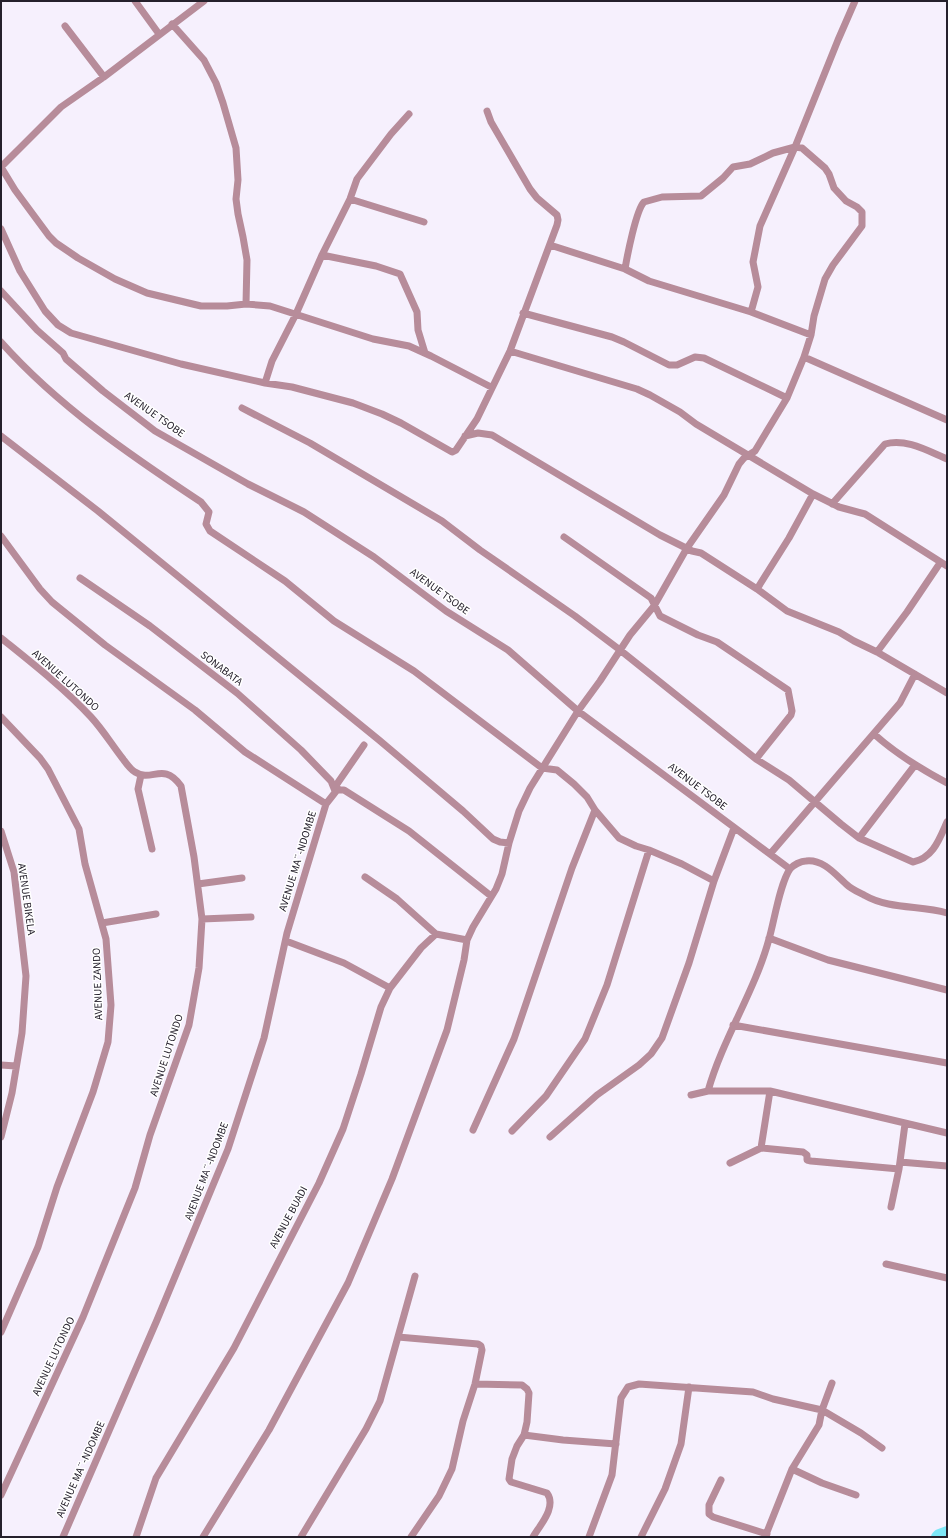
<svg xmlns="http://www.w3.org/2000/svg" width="948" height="1538" viewBox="0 0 948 1538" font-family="'Source Sans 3',sans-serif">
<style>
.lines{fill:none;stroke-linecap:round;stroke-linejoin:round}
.river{stroke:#7ee7f7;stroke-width:12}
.street{stroke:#b78c9a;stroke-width:7}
.labels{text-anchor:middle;stroke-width:3;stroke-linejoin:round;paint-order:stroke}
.street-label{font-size:11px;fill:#25202c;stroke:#fff}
</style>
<rect width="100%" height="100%" fill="#f6f0fd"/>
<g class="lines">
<!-- river -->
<path class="river" d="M937 1537 939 1535 947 1532"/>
<!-- street -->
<path class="street" d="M135 1 159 34
M172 24 204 60 216 83 223 103 236 148 238 180 236 199 238 214 243 237 247 260 246 304
M65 26 104 77
M1 167 15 190 49 236 56 243 78 258 115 279 147 293 201 306H227L246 304 270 306 373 339 409 346 431 356 491 387
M1 167 61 107 104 77 204 1
M350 199 424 222
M1 229 20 271 45 311 58 325 71 333 181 364 265 383 292 387 353 403 382 414 401 423 452 452 456 450 477 419 510 351 557 225 558 220 557 215 537 198 530 189 491 122 487 111
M550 245 625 269 649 281 751 312 811 335
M322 255 376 266 400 274 417 312 418 330 425 353
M1 291 37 330 63 353 66 359 103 391 155 431 248 484 304 512 374 557 446 611 508 650 578 711 790 869
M751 312 758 287 753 262 760 226 795 147 838 40 855 1
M523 313 612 337 624 342 669 365H677L695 357 704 358 787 398
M1 342C58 406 130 455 201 502L209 512 206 524 210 531 285 581 334 621 414 671 542 768 557 770 574 784 587 797 595 810 619 838 636 846 649 850 682 864 714 881
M510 351 637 389 650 395 680 412 696 424 813 494 839 507 865 514 947 566
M804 357 947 420
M265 383 272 361 296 314 322 255 350 199 357 179 391 134 409 114
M242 408 310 443 442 521 480 550 575 616 620 650 756 759 789 780 841 824 859 838 913 862C933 858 939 840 947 822
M1 436 98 511 379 740 463 811 493 839 500 842 509 843
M465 436 478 433 492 435 660 535 692 551 701 553 757 589 787 611 839 632 854 641 877 652 947 693
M832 504 885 444C906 438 928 451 947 459
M1 536 40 589 52 602 105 645 195 710 245 752 326 804
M564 537 651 598 660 616 698 635 717 642 788 690 792 711 791 715 756 759
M80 578 150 626 237 693 301 750 331 781 335 791
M757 589 789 538 813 494
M1 638C32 663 64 688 91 717 103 730 112 745 123 759 126 763 130 769 135 772 152 783 163 761 181 786L194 857 202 919 199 968 189 1025 150 1135 135 1188 83 1317 1 1495
M877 652 907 612 940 563
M1 717 40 758 48 769 79 829 85 864 106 939 111 1005 108 1042 93 1092 57 1187 38 1247 1 1332
M874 734C896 754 921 769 947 783
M141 775 138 789 152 849
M337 790V784L339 781 364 745
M1 831 14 872 26 976 22 1033 12 1093 1 1137
M859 838 915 765
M770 854 900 703 915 674
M365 877 397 899 436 934
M198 884 242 878
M202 919 251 917
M102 923 156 914
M769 938 828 960 947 990
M286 941 344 963 390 988
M733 1025 947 1063
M1 1065 16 1066
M708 1091C723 1038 755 991 769 939 774 922 780 883 790 869 793 865 801 861 806 861 823 859 835 874 846 884 851 889 858 892 864 895 890 910 920 905 947 913
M691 1095 708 1091H770L947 1133
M473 1130 514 1039 572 868 595 810
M512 1131 546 1096 585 1039 607 985 649 850
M550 1137 597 1095 639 1065 651 1054 662 1038 689 963 714 881 734 828
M761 1148 770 1091
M900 1162 947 1166
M730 1163 761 1148 803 1152 807 1155V1160L811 1161 899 1169
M891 1207 899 1169 905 1124
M886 1264 947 1278
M398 1337 478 1344 481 1346 482 1350 475 1384 463 1421 452 1469 439 1496 411 1537
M475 1384 522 1385 527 1389 529 1393 527 1422 524 1435 517 1446 512 1459 509 1479 511 1482 547 1493C557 1507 540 1525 533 1537
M524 1435 563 1440 616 1444
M792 1469 822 1483 856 1495
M721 1480 709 1505V1514L713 1517 767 1534
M63 1537 157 1320 228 1149 264 1038 287 933 326 804 337 790H344L409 831 491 896
M136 1537 156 1478 234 1348 319 1183 343 1129 361 1074 381 1007 390 988 421 948 436 934 467 940
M203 1537 269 1430 348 1283 392 1179 447 1030 464 960 467 940 473 927 496 889 502 874 509 843 519 811 530 788 578 711 600 681 630 635 654 606 687 548 724 495 739 464 744 458 755 451 761 441 787 398 804 357 811 335 814 316 825 279 833 265 862 226V212L857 207 846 201 834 188 829 174 825 168 802 148 795 147 773 153 750 164 733 167 723 178 701 196 662 197 644 202C636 210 627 257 625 269
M301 1537 366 1429 380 1401 415 1276
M589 1537 612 1475 621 1398 628 1387 639 1384 753 1392 773 1399 822 1410 861 1433 882 1448
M641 1537 665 1489 681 1444 689 1387
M765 1537 792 1469 819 1425 822 1410 832 1383"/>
</g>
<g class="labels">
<!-- street labels -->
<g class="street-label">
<text transform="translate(155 414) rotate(35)" y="4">AVENUE TSOBE</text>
<text transform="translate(440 591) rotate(36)" y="4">AVENUE TSOBE</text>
<text transform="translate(222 668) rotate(37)" y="4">SONABATA</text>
<text transform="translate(66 680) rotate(42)" y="4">AVENUE LUTONDO</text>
<text transform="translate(698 786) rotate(37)" y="4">AVENUE TSOBE</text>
<text transform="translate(297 861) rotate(-73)" y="4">AVENUE MA¨-NDOMBE</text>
<text transform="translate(27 899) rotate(82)" y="4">AVENUE BIKELA</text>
<text transform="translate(97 984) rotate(-92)" y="4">AVENUE ZANDO</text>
<text transform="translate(166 1055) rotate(-72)" y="4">AVENUE LUTONDO</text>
<text transform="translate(206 1171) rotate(-69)" y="4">AVENUE MA¨-NDOMBE</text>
<text transform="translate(288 1217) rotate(-62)" y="4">AVENUE BUADI</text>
<text transform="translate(53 1356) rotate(-65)" y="4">AVENUE LUTONDO</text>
<text transform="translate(80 1469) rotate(-66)" y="4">AVENUE MA¨-NDOMBE</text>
</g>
</g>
<!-- border -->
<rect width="948" height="1538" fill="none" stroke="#25202c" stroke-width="4"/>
</svg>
